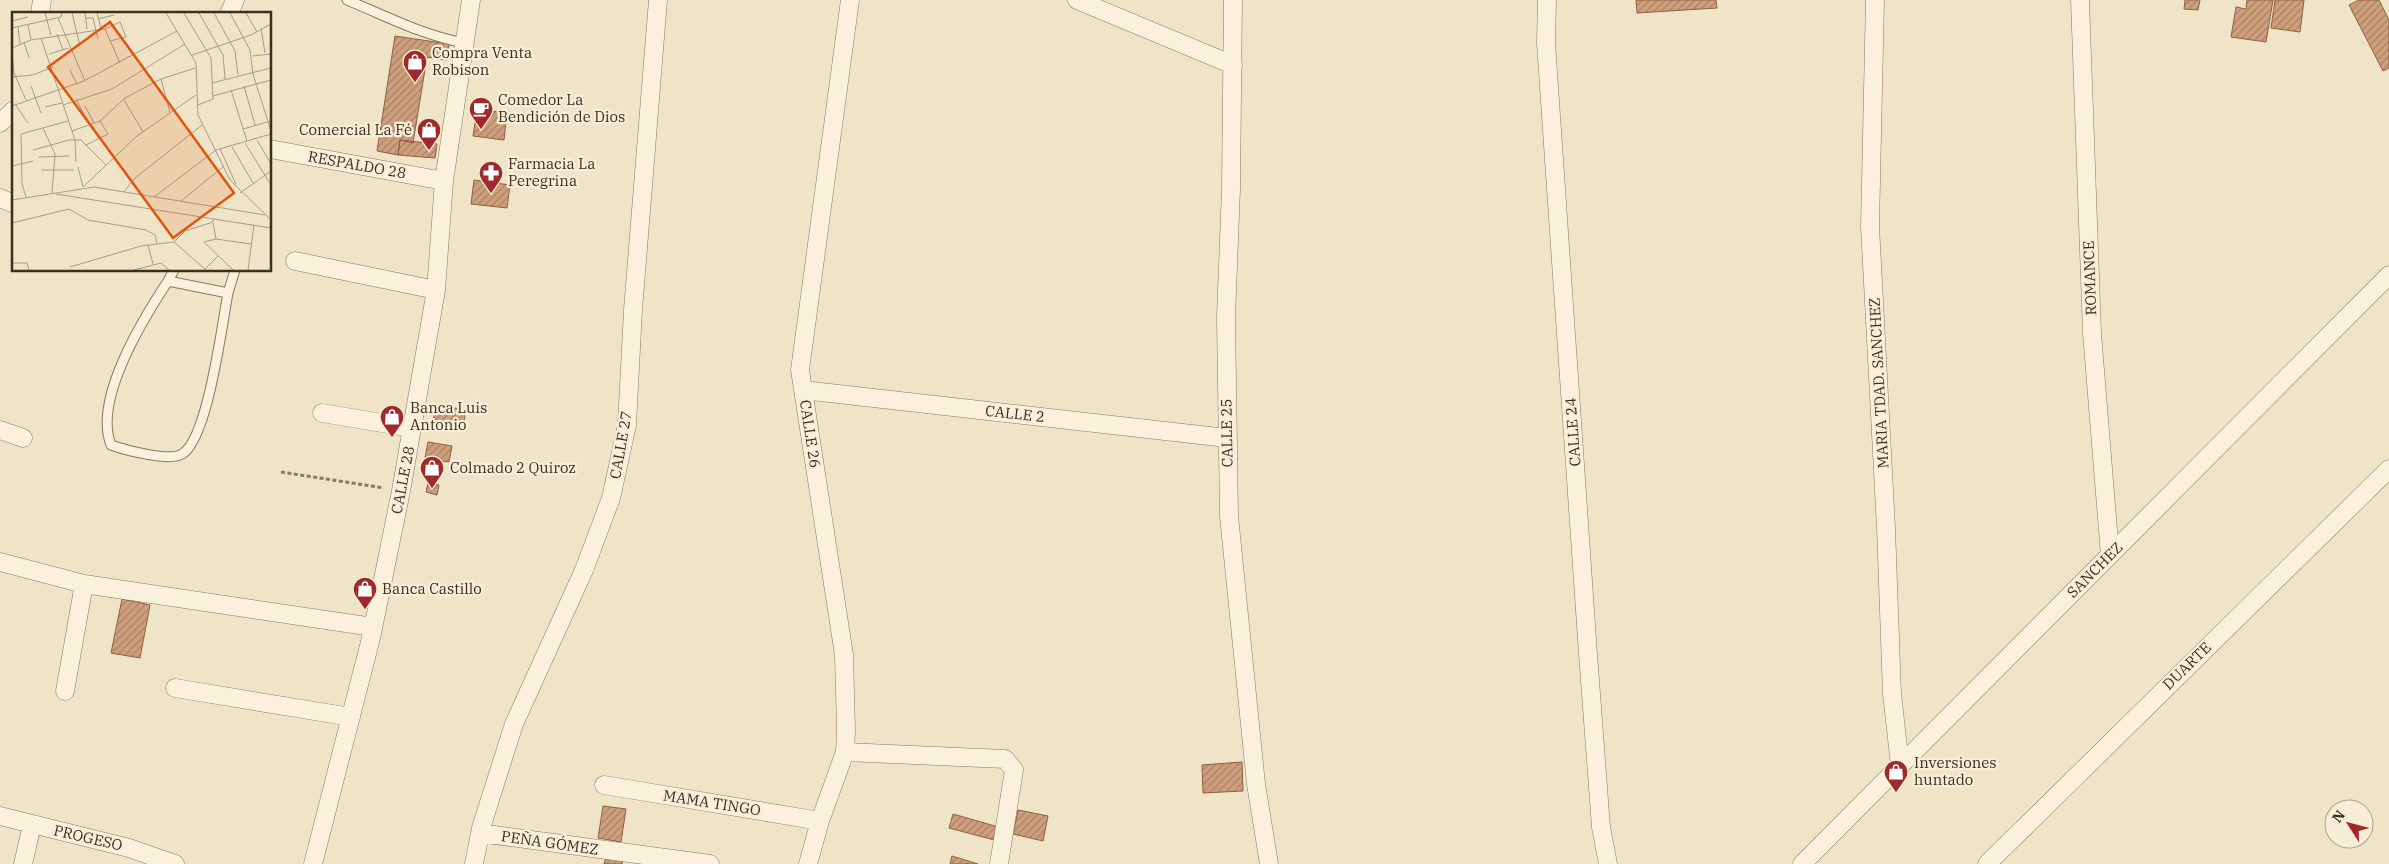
<svg xmlns="http://www.w3.org/2000/svg" width="2389" height="864" viewBox="0 0 2389 864" font-family="'IBM Plex Serif',serif">
<style>
.building{fill:url(#building-hatch);stroke:#8d5f41}
.lines{fill:none;stroke-linecap:round;stroke-linejoin:round}
.service-casing{stroke:#8d765c;stroke-width:11}
.minor-casing{stroke:#8d765c;stroke-width:19}
.path{stroke:#8d765c;stroke-width:3;stroke-dasharray:4 2.5;stroke-linecap:butt}
.service{stroke:#faf1dc;stroke-width:9}
.minor{stroke:#faf1dc;stroke-width:18}
.labels{text-anchor:middle;stroke-width:4.5;stroke-linejoin:round;paint-order:stroke}
.poi-label{font-size:15px;fill:#3d2e20;stroke:#f7eed8;text-anchor:start}
.street-label{font-size:15px;fill:#3d2e20;stroke:#f7eed8}
.inset-road{fill:none;stroke:#a89b85;stroke-width:1}
.view{fill:#df570d;fill-opacity:0.15;stroke:#df570d;stroke-width:2.5}
.inset-edge{fill:none;stroke:#3d2e20;stroke-width:2.5}
</style>
<defs>
<pattern id="building-hatch" width="6" height="6" patternUnits="userSpaceOnUse" patternTransform="scale(1.25)"><rect width="6" height="6" fill="#cf9f7d"/><path d="M-1 1l2-2M0 6l6-6M5 7l2-2" fill="none" stroke="#a98266"/></pattern>
</defs>
<rect width="100%" height="100%" fill="#f0e4c8"/>
<!-- building -->
<path class="building" d="M1636 0H1716L1717 8 1637 13Z
M2185 0H2200L2198 10 2184 9Z
M2247 0H2273L2266 42 2231 37 2236 7 2246 9Z
M2275 0H2304L2300 32 2271 28Z
M2359 0H2379L2389 20V68L2383 71 2349 5Z
M395 36 449 44 447 60 427 57 413 143 400 140 398 155 377 151Z
M477 109 507 113 504 140 473 136Z
M400 140 437 144 435 158 398 155Z
M474 180 510 185 507 208 471 204Z
M436 405 466 410 463 427 433 421Z
M428 442 452 446 449 462 441 461 438 477 422 474Z
M428 483 439 485 437 495 426 492Z
M122 599 150 605 140 658 111 653Z
M1242 762 1243 791 1203 793 1202 765Z
M603 806 626 809 621 842 598 838Z
M1018 810 1048 816 1043 841 1013 834Z
M953 814 1002 828 998 841 949 828Z
M607 854 624 858 622 864H604Z
M952 856 978 864H950Z"/>
<g class="lines">
<defs>
<path id="service" d="M347 0C386 16 422 35 464 43
M168 281 174 270
M228 293C222 324 208 439 182 454 170 462 125 450 111 445 93 399 143 319 168 281L228 293 235 270"/>
<path id="minor" d="M1077 0 1233 65
M1233 0 1231 189 1226 317 1229 516 1256 784 1269 864
M1547 0 1546 43 1588 654 1601 827 1608 864
M1875 0 1870 226 1886 528 1892 694 1900 765
M2080 0 2092 333 2110 555
M40 14 42 0
M229 14 235 0
M0 123 14 110
M270 149 444 181
M0 198 14 204
M295 261 436 290
M803 390 1227 438
M322 413 412 428
M0 430 23 438
M0 562 84 584 373 627
M175 688 351 717
M65 691 84 584
M845 752 1005 759 1014 770 999 864
M604 785 820 821
M0 816 129 848 175 864
M480 833 710 864
M23 864 32 825
M313 864 371 638 401 491 436 290 444 181 471 0
M474 864 481 828 514 724 584 570 611 498 627 425 633 310 658 0
M808 864 820 821 845 752 846 731 844 655 800 370 850 0
M1802 864 2389 275
M1987 864 2389 469"/>
</defs>
<!-- service casing -->
<use href="#service" class="service-casing"/>
<!-- minor casing -->
<use href="#minor" class="minor-casing"/>
<!-- path -->
<path class="path" d="M281 472 384 488"/>
<!-- service -->
<use href="#service" class="service"/>
<!-- minor -->
<use href="#minor" class="minor"/>
</g>
<!-- icons -->
<defs>
<symbol id="shop-pin" viewBox="-11 -11 22 30"><path d="M0 17L-7.5 6A9.5 9.5 0 1 1 7.5 6Z" fill="#9e2a2b" stroke="#f7eed8"/><path d="M-5-2.5h2.3a2.7 3.5 0 0 1 5.4 0H5L5.5 6h-11ZM-1.5-2.5h3a1.5 2.3 0 0 0-3 0Z" fill="#fff"/></symbol>
<symbol id="cafe-pin" viewBox="-11 -11 22 30"><path d="M0 17L-7.5 6A9.5 9.5 0 1 1 7.5 6Z" fill="#9e2a2b" stroke="#f7eed8"/><path d="M-5.5-4.5H6V0H3Q3 3.5 0 3.5H-2.5Q-5.5 3.5-5.5 0ZM3-3.2v2h1.7v-2ZM-6 4.5H4V6H-6Z" fill="#fff"/></symbol>
<symbol id="pharmacy-pin" viewBox="-11 -11 22 30"><path d="M0 17L-7.5 6A9.5 9.5 0 1 1 7.5 6Z" fill="#9e2a2b" stroke="#f7eed8"/><path d="M-2-6h4v4h4v4h-4v4h-4v-4h-4v-4h4Z" fill="#fff"/></symbol>
</defs>
<g fill-rule="evenodd">
<use href="#shop-pin" x="401" y="48" width="28" height="38"/>
<use href="#cafe-pin" x="467" y="95" width="28" height="38"/>
<use href="#shop-pin" x="415" y="116" width="28" height="38"/>
<use href="#pharmacy-pin" x="477" y="159" width="28" height="38"/>
<use href="#shop-pin" x="378" y="403" width="28" height="38"/>
<use href="#shop-pin" x="418" y="454" width="28" height="38"/>
<use href="#shop-pin" x="351" y="575" width="28" height="38"/>
<use href="#shop-pin" x="1882" y="758" width="28" height="38"/>
</g>
<g class="labels">
<!-- poi labels -->
<g class="poi-label">
<text x="432" y="58">Compra Venta<tspan x="432" dy="17">Robison</tspan></text>
<text x="498" y="105">Comedor La<tspan x="498" dy="17">Bendición de Dios</tspan></text>
<text x="412" y="135" text-anchor="end">Comercial La Fé</text>
<text x="508" y="169">Farmacia La<tspan x="508" dy="17">Peregrina</tspan></text>
<text x="410" y="413">Banca Luis<tspan x="410" dy="17">Antonio</tspan></text>
<text x="450" y="473">Colmado 2 Quiroz</text>
<text x="382" y="594">Banca Castillo</text>
<text x="1914" y="768">Inversiones<tspan x="1914" dy="17">huntado</tspan></text>
</g>
<!-- street labels -->
<g class="street-label">
<text transform="translate(357 165) rotate(10)" y="5">RESPALDO 28</text>
<text transform="translate(2090 278) rotate(-92)" y="5">ROMANCE</text>
<text transform="translate(1879 383) rotate(-93)" y="5">MARIA TDAD. SANCHEZ</text>
<text transform="translate(1015 414) rotate(6)" y="5">CALLE 2</text>
<text transform="translate(1573 432) rotate(-94)" y="5">CALLE 24</text>
<text transform="translate(1227 433) rotate(-91)" y="5">CALLE 25</text>
<text transform="translate(810 434) rotate(81)" y="5">CALLE 26</text>
<text transform="translate(621 445) rotate(-80)" y="5">CALLE 27</text>
<text transform="translate(403 480) rotate(-79)" y="5">CALLE 28</text>
<text transform="translate(2095 570) rotate(-45)" y="5">SANCHEZ</text>
<text transform="translate(2187 666) rotate(-44)" y="5">DUARTE</text>
<text transform="translate(712 803) rotate(9)" y="5">MAMA TINGO</text>
<text transform="translate(88 838) rotate(13)" y="5">PROGESO</text>
<text transform="translate(550 843) rotate(8)" y="5">PEÑA GÓMEZ</text>
</g>
</g>
<!-- overview -->
<g transform="translate(12 12)">
<rect width="259" height="259" fill="#f0e4c8"/>
<path class="inset-road" d="M33 1 39 23M60 1 68 34M73 1 75 17M85 1 89 16M154 1 184 51 186 103 218 168 259 208M172 1 199 46 201 87 186 93M187 1 211 43 213 67M202 1 223 39 226 63M218 1 238 38 241 62 259 119M234 1 245 20M46 6 73 69M73 6H81L86 27M86 7 102 3M0 9 16 5M16 13 19 28M6 15 8 32M0 16 49 5 50 1M249 16 253 41M93 17 108 51M45 22 51 38M29 26 63 128 64 150M12 30 17 46M0 36 19 28 93 17 108 10 114 25 98 29M0 42 2 61 14 88M37 42 57 36M180 43 239 23 259 12M241 44 259 42M58 58 65 72M0 65 21 63 41 55M149 67 158 101M200 71 259 56M19 74 29 101M232 74 243 113M219 78 235 129M201 84 259 68M64 87 77 112M112 88 131 120M3 92 16 111M51 93 100 77 173 32M0 94 72 69 165 19M73 94 82 111M33 95 50 91M31 116 43 142 40 181M231 117 259 109M60 119 88 109 113 86 149 67 183 56M9 122 10 172 14 185M9 122 56 109M245 128 259 152M233 131 259 173M74 133 96 122 88 109M220 135 241 171M208 137 224 172M21 138 57 128H69L94 153M204 138 259 122M27 145 57 144M0 154 21 149M66 155 71 175 125 124 184 83M29 158H62M112 180 122 167 190 113M228 181 259 159M44 182 259 216M142 185 204 138M0 188 82 175 253 203M168 190 212 154M0 211 57 197 76 208 134 218 143 223 145 231M201 211 204 227M162 230 173 219 201 210 202 207M136 233 141 252M0 251H15L17 258M58 255 129 234 162 230 194 258M193 257 206 244M122 258 149 251 157 258M221 258 192 230 204 227 239 232M236 258 242 213"/>
<path class="view" d="M98 10 222 181 161 226 36 55Z"/>
<rect width="259" height="259" class="inset-edge"/>
</g>
<!-- north arrow -->
<g transform="translate(2349 824) rotate(306)"><circle r="24" fill="#f7eed8" stroke="#ada18e"/>
<path d="M0-4L9 19L0 12L-9 19Z" fill="#9e2a2b"/>
<text y="-8" font-size="14" font-weight="bold" text-anchor="middle" fill="#3d2e20">N</text>
</g>
</svg>
